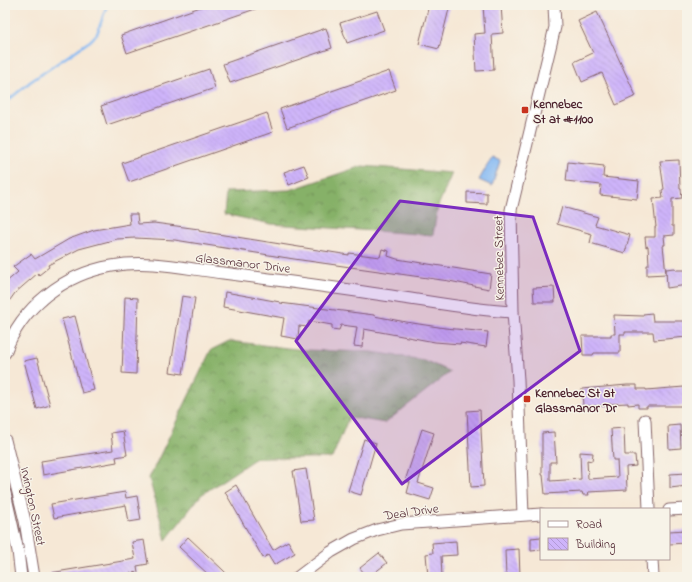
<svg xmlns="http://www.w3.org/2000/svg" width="692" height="582" viewBox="0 0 692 582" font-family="'Indie Flower',sans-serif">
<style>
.forest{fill:url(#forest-crowns);stroke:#68684a}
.water{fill:#85b9f3;stroke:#686c8f}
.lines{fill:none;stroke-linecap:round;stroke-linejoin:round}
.stream{stroke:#85b9f3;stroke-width:2.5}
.building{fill:url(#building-back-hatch)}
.minor-casing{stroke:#866567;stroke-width:13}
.minor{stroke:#fff;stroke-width:11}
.marked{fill:#7b2cbf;fill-opacity:0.2;stroke:#7b2cbf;stroke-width:3;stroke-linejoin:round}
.poi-dot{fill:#c8321e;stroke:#f7f3e8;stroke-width:1.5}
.labels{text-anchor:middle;stroke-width:3;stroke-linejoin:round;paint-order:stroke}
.poi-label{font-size:13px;font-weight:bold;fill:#4a1f2b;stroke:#f7f3e8;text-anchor:start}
.street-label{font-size:13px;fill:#4a1f2b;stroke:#f7f3e8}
</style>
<defs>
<pattern id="forest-crowns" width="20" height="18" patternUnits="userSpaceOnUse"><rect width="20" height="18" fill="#86b168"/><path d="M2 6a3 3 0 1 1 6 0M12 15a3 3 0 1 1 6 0" fill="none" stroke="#708f56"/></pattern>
<pattern id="building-back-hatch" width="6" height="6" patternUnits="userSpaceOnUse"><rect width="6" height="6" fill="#ceb4fa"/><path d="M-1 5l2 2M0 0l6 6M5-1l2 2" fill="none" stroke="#b29ad6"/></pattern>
</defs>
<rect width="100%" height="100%" fill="#f7f3e8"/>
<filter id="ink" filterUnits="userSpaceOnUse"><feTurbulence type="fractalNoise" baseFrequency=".025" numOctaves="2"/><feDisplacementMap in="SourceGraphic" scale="8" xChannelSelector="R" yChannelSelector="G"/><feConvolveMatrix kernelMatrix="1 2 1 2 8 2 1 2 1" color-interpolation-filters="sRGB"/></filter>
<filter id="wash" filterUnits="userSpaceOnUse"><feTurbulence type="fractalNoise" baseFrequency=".012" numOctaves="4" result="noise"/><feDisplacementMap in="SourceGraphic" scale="16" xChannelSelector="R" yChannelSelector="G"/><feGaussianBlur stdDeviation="0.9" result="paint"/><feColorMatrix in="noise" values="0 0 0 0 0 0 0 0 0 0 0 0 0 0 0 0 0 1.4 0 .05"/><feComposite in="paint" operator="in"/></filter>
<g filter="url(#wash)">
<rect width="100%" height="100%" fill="#f6e8d6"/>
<!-- forest -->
<path class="forest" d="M362 166 452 173 438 206 433 235 271 224 224 214 226 192 290 190Z
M229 341 304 350 372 352 424 360 450 372 385 423 349 417 332 458H256L201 495 166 540 149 478 211 350Z"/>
<!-- water -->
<path class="water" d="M492 157 500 161 492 186 479 180Z"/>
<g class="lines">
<!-- stream -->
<path class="stream" d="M5 103 30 82 90 41 97 34 107 5"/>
</g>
<g id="blocks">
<!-- building -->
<path class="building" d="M206 5 264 6 127 53 121 35Z
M429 5H450L439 49 419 44Z
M483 5H501L503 33 492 34 494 70 476 71 474 34 485 33Z
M377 11 384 30 347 43 340 23Z
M597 12 636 96 616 105 602 73 582 82 574 62 593 53 578 21Z
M326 28 332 48 230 83 223 64Z
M209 69 215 88 107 125 101 106Z
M389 71 396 90 287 128 280 109Z
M267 113 273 132 129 182 122 163Z
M679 160 680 189H681L682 198 672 199V226H674V235L664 236 665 245H663L666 274 647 275V265H649L648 246 646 247 645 237H655V227H656L653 199 663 198 662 190 664 189 660 161Z
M568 162 604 166 603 177 639 181 637 199 600 195 601 185 566 181Z
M304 165 309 177 289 185 284 172Z
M467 192 487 193V204L467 203Z
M562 207 598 217 595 225 630 235 625 253 590 243 592 234 557 224Z
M129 214H137L138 224 154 223 199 229V231L349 255V253L380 257 382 249 389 251 388 256 397 259 491 274 489 289 449 281 294 259 175 240 135 238 117 239 79 249 48 265 49 267 39 275 38 273 15 293 5 307V283L18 272 13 267 17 264 31 254 35 259 69 239 94 230 130 224Z
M675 268 676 270H687V285L667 288 666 269Z
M554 287 555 302H534L533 288Z
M225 292 280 302V303L374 315V316L406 322 445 328 488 332 486 347 460 343V344L435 342 364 329 362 347 354 346 357 327 341 325 339 330 332 329V325L309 321 307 327 299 326 298 339 281 336 284 318 223 307Z
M182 296 195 298 183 374 170 372Z
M125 297 138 298 136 374 122 373Z
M652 313 653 321H687V337L654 340 653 332H625V334H620V353H594L593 355H583L582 336H611V334H615L614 315 643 316V314Z
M75 316 94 390 82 393 62 319Z
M37 358 50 405 37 409 24 361Z
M627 385H637V389H646V390L684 387 687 388V404L685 406H647V408H638V404L628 405V403L609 404V406H583L582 389Z
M480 410 484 486 471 487 467 411Z
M680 425 681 448 669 449 668 426Z
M624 428 625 455H635L636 466 626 467 627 490 588 492 589 495H583L582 492 545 494 543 475H542V433L554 432 556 462H550V481L581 479 580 452 593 453 592 461 587 460 588 479 618 477 617 460H613L611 429Z
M422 429 434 433 418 483 434 488 430 500 407 493 410 482 405 481Z
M123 431 127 455 116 457 117 462 43 475 41 461 113 450 111 433Z
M364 439 376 443 361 495 348 491Z
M306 469 314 520 301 521 293 471Z
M687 473V486L670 488V474Z
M236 485 273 550 288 541 295 553 274 565 268 555 263 558 225 492Z
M125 492 126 498 137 496 141 520 129 522 126 505 54 518 51 504Z
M687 530V543L669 544V531Z
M188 537 223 570 230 577H211L179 547Z
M541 537V550L531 551V538Z
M144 540 148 564 137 566 138 572 107 577H50V573L135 559 132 542Z
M456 541 457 555 441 556 442 577H428L426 554 433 553 432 543Z
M519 549 520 576 506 577 505 550Z
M379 553 387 563 374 573 376 577H367L360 568Z"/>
</g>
</g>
<g filter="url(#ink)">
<use href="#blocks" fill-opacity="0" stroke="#866567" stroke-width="1"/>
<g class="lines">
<defs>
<path id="minor" d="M5 353C21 307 64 274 112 266 149 259 187 269 223 273 277 280 331 287 384 295 427 301 470 310 513 312
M645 420 649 509
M5 440 25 521 34 577
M5 493 18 551 21 577
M669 510 687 509
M523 515 518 380 513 312 511 210 555 27 554 5
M652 559 653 577
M298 577 331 552 354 539 377 530 401 524 541 514"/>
</defs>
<!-- minor casing -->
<use href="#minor" class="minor-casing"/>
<!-- minor -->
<use href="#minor" class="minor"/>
</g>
</g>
<!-- marked area -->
<path class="marked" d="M400 201 533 217 580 351 402 484 296 341Z"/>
<!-- markers -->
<g class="poi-dot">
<rect x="521" y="106" width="8" height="8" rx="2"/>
<rect x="523" y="395" width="8" height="8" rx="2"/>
</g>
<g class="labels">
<!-- poi labels -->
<g class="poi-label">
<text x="533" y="108">Kennebec<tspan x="533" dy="15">St at #1100</tspan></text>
<text x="535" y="397">Kennebec St at<tspan x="535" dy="15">Glassmanor Dr</tspan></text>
</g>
<!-- street labels -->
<g class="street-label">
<text transform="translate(498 258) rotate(-91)" y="5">Kennebec Street</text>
<text transform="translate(243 262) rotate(7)" y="5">Glassmanor Drive</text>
<text transform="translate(34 506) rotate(78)" y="5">Irvington Street</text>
<text transform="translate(411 511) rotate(-8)" y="5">Deal Drive</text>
</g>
</g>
<!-- margin -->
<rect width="692" height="582" fill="none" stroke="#f7f3e8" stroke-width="20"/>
<!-- legend -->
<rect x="540" y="508" width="130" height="52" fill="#f7f3e8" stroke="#b29e9c"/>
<rect x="548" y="521" width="20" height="6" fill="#ffffff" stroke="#b29e9c"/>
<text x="576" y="528" font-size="12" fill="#4a1f2b">Road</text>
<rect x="548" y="538" width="20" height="12" fill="url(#building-back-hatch)" stroke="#b29e9c"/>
<text x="576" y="548" font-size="12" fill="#4a1f2b">Building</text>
</svg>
